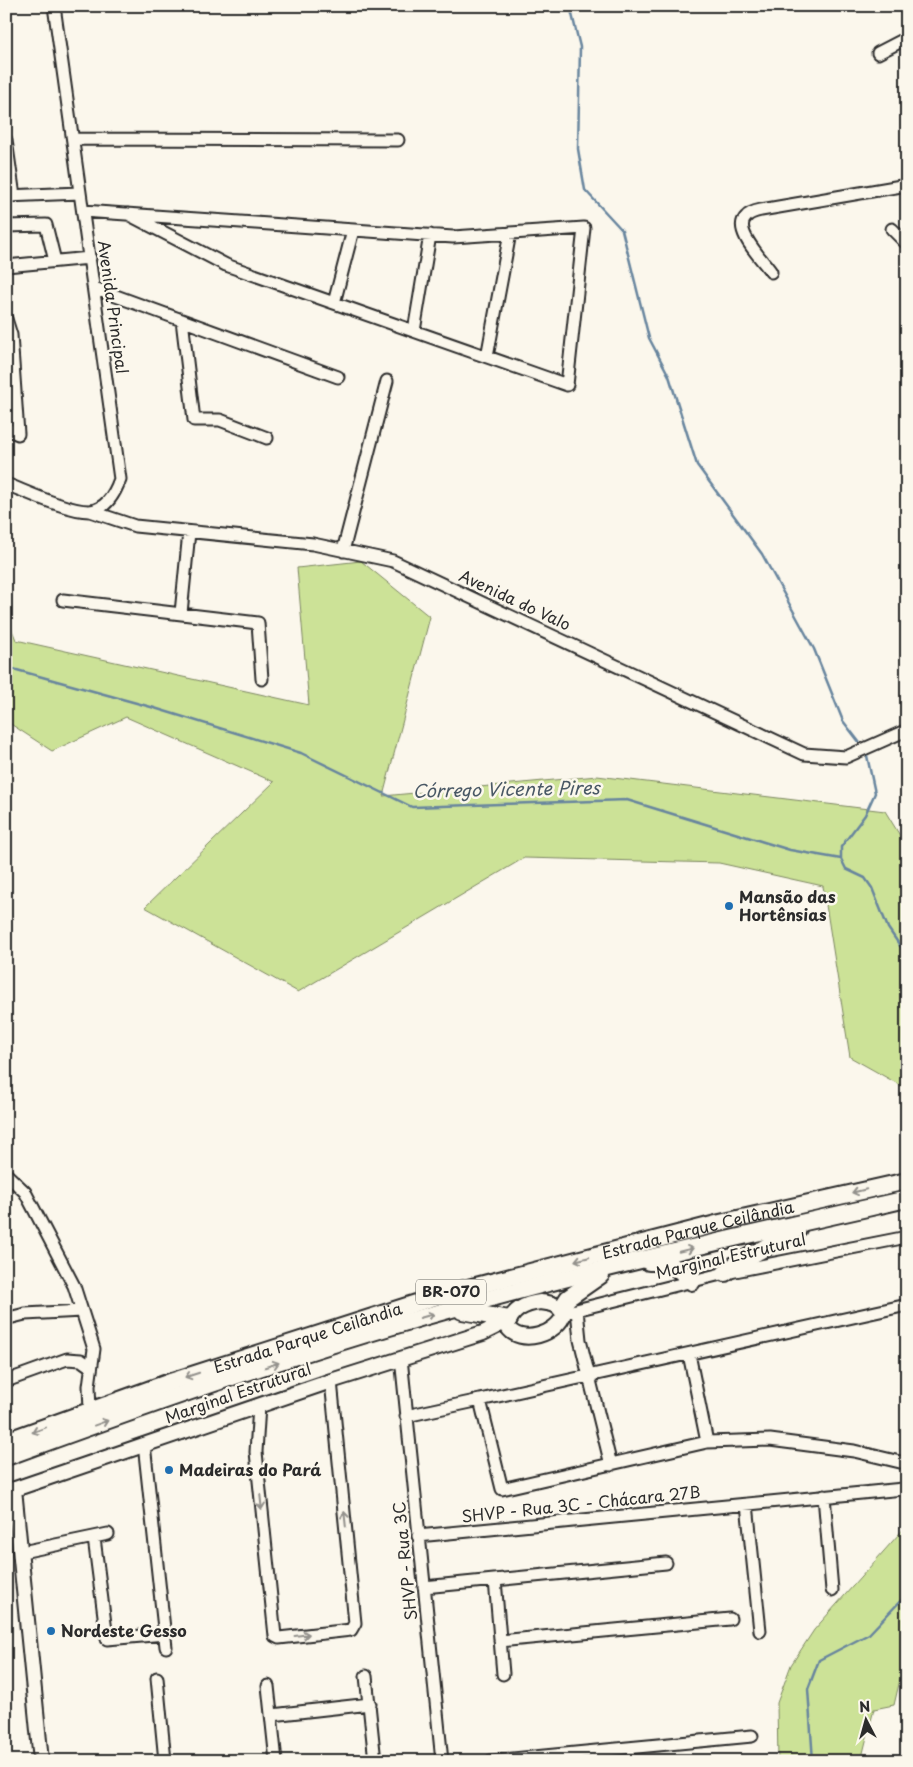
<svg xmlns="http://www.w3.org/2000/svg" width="913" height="1767" viewBox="0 0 913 1767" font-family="'Playpen Sans',sans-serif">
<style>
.green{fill:#cce297;stroke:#7c8661}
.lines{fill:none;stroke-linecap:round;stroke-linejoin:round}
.stream{stroke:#67859e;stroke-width:2.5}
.minor-casing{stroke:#2b2b2b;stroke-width:15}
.major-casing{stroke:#2b2b2b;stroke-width:18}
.highway-casing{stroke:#2b2b2b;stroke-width:20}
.minor{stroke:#fbf7ec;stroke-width:11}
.major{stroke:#fbf7ec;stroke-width:14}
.highway{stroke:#fbf7ec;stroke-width:16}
.oneway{stroke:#93918c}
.poi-dot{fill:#1f6fb2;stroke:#fbf7ec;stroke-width:2}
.labels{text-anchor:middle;stroke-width:5;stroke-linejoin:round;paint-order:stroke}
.shield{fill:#fbf7ec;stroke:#696865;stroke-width:1}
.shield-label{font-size:15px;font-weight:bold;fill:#2b2b2b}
.street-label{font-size:16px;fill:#2b2b2b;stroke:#fbf7ec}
.poi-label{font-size:16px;font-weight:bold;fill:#2b2b2b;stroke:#fbf7ec;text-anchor:start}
.water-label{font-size:18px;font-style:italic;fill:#495865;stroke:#fbf7ec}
</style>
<rect width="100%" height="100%" fill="#fbf7ec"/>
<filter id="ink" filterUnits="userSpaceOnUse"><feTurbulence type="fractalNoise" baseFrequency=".02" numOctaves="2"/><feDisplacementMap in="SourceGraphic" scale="10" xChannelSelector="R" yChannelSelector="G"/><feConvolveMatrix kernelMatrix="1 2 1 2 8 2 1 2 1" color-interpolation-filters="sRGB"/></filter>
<g filter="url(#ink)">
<!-- green -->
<path class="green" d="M361 561 430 617 383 796 597 776 885 811 907 847V1089L850 1057 823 886 719 863 524 858 298 992 145 907 274 782 126 717 52 751 6 721V615L16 640 309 705 297 568Z
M907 1525V1650L894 1705 874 1709 861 1761H778L777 1703 791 1665 814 1630Z"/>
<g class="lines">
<!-- stream -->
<path class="stream" d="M570 6 580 47 578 149 585 190 622 230 649 338 669 376 697 465 762 554 814 649 843 721 863 747
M6 667 151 707 301 753 412 807 627 800 790 850 841 859
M866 751 875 793 865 815 841 847V859L846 869 865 878 872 888 888 928 907 956
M813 1761 808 1689 819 1660 869 1634 907 1594"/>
<defs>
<path id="minor" d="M878 53 907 38
M73 139 398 140
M6 140 14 196
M6 196 80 193
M83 211 453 237 584 228 567 385 226 265 128 214
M6 226 46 225 55 261
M892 229 907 244
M6 266 90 258
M771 272C763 260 732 230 746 217 749 213 756 211 761 210L907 185
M94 288 338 377
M334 303 353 230
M6 319 11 335 18 434 6 429
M182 320 194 420H220L267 438
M414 331 430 235
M487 357 510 233
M6 484C27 492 67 511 89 511 106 510 115 493 120 479L54 6
M90 511 135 526 313 544 393 561 804 754 846 757 907 730
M343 551 387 381
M63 600 258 623 262 679
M181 613 189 532
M6 1174 25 1192 74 1286 94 1349 89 1386 90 1411
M907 1305 480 1400 502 1489 707 1442 770 1440 854 1451 900 1462 907 1461
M577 1310 580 1340 611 1465
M564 1313 725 1273 907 1237
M9 1318 25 1314 82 1311
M689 1354 707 1442
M401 1358 442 1761
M6 1381 67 1359 81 1360 91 1367
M259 1406 256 1452 275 1636 279 1638 351 1630 355 1623 331 1381
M406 1416 480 1400
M144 1444 166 1647
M824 1496 832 1590
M747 1504 760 1631
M418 1536 903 1489
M94 1538 107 1639 165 1634
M22 1552 108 1534
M495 1580 503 1674
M424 1587 666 1563
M500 1641 730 1619
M366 1676 375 1761
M157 1678 165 1761
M268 1686 276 1761
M272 1715 370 1704
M491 1761 752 1736"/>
<path id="major" d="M540 1302C550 1303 558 1304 564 1313 559 1334 519 1347 507 1326 512 1310 524 1304 540 1302Z
M14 1489 41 1761
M6 1492 331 1381 483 1333 509 1320"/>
<g id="highway">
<path d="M649 1262C669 1261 679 1268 692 1282"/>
<path d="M725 1273 736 1264 798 1229"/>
<path d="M561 1309 568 1298 601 1275"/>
<path d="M462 1311 509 1319"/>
<path id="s1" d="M6 1441 173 1381 441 1295 720 1223 907 1181"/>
<path d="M6 1457C138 1409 269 1362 403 1323 569 1274 738 1237 907 1199"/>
</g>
</defs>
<!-- minor casing -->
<use href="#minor" class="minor-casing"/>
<!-- major casing -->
<use href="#major" class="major-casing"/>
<!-- highway casing -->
<use href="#highway" class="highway-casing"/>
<!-- minor -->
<use href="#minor" class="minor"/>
<!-- major -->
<use href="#major" class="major"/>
<!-- highway -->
<use href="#highway" class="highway"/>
</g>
<!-- one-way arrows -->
<defs><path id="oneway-shaft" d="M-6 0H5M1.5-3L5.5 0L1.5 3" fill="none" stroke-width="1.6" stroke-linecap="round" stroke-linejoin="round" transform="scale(1.25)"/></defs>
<g class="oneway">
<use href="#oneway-shaft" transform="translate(859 1191) rotate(167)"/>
<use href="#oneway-shaft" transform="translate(686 1250) rotate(-13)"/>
<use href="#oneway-shaft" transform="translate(582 1259) rotate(166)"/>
<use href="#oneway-shaft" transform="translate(427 1316) rotate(-16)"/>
<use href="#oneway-shaft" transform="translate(272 1365) rotate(-18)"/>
<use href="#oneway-shaft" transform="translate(192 1375) rotate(162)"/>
<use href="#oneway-shaft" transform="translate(101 1423) rotate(-20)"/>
<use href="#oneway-shaft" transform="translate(39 1430) rotate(160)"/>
<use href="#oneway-shaft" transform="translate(261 1502) rotate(84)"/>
<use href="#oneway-shaft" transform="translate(345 1519) rotate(-96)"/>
<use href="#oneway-shaft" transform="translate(302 1635) rotate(-7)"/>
</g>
</g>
<!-- markers -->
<g class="poi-dot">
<circle cx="729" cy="906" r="5"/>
<circle cx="169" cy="1470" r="5"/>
<circle cx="51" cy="1631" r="5"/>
</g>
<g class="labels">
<!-- shield labels -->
<rect class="shield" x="416" y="1279.5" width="70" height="25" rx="4"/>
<g class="shield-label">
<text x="451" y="1297">BR-070</text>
</g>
<!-- street labels -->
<g class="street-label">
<text transform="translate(113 307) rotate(82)" y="6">Avenida Principal</text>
<text transform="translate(515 600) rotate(25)" y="6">Avenida do Valo</text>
<text dy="6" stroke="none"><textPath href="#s1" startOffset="724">Estrada Parque Ceilândia</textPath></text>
<text transform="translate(731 1256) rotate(-13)" y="6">Marginal Estrutural</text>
<text dy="6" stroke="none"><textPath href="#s1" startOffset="319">Estrada Parque Ceilândia</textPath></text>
<text transform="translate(238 1393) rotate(-19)" y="6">Marginal Estrutural</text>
<text transform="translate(581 1504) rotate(-6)" y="6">SHVP - Rua 3C - Chácara 27B</text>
<text transform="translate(405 1561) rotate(-96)" y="6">SHVP - Rua 3C</text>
</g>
<!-- poi labels -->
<g class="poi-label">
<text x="739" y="903">Mansão das<tspan x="739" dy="18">Hortênsias</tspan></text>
<text x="179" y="1476">Madeiras do Pará</text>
<text x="61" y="1637">Nordeste Gesso</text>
</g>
<!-- water labels -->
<g class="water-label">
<text transform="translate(506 790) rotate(-1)" y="6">Córrego Vicente Pires</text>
</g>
</g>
<!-- margin -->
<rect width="913" height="1767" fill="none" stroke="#fbf7ec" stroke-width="25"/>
<rect x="12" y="12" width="888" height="1742" fill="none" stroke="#2b2b2b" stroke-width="2" filter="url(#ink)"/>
<!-- north arrow -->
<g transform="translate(866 1720) rotate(354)" stroke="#fbf7ec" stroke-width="4" paint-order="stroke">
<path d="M0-4L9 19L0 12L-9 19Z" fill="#2b2b2b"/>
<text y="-8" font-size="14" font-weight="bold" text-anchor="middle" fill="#2b2b2b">N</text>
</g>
</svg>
